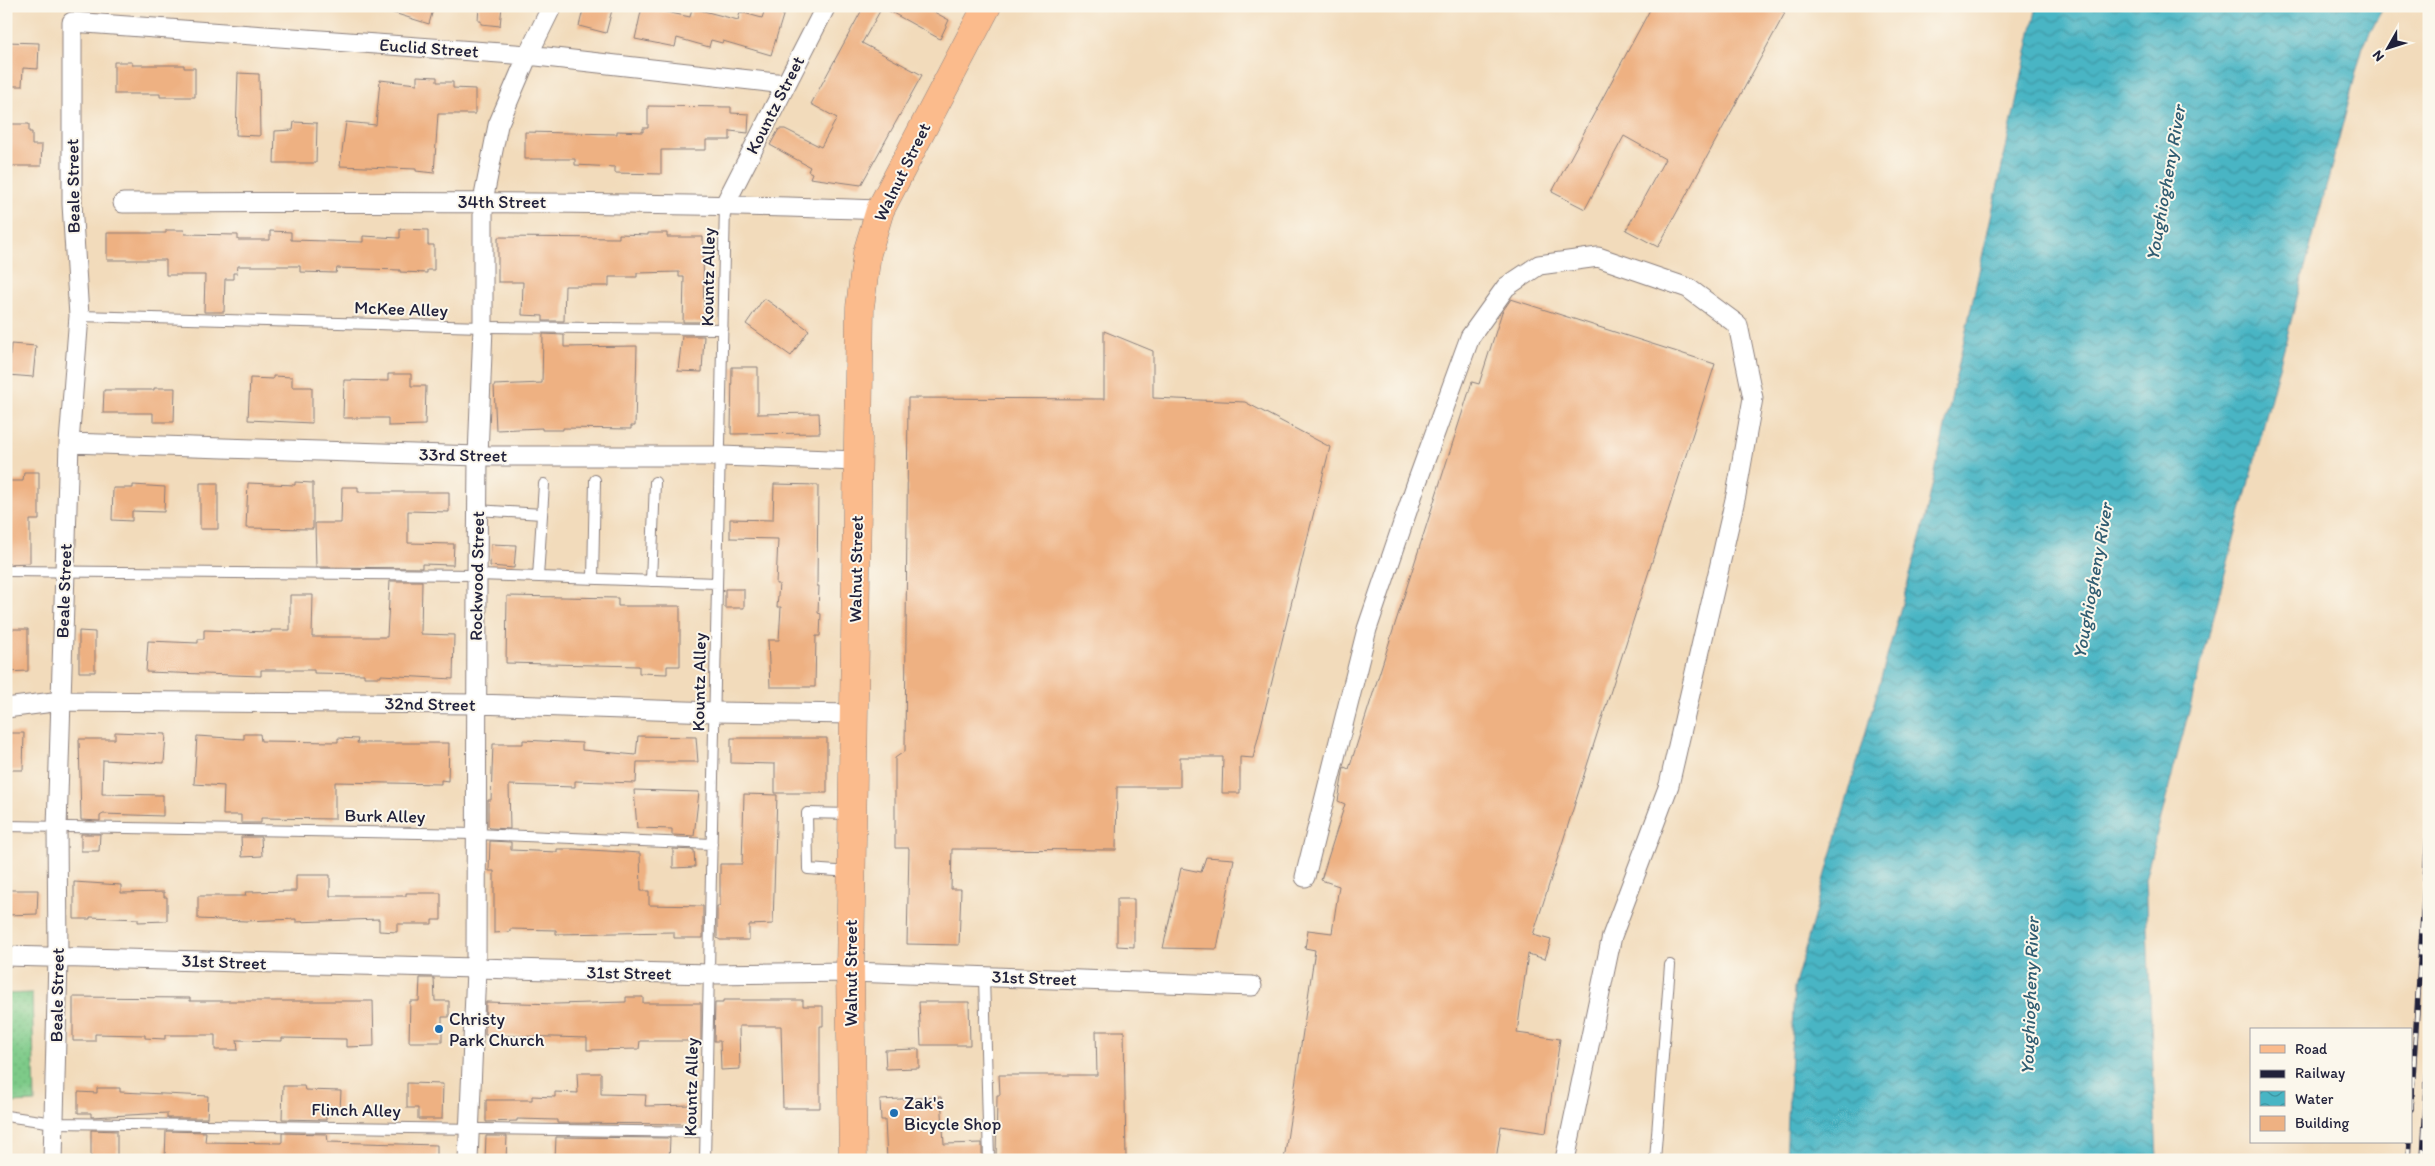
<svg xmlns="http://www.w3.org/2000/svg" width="2435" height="1166" viewBox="0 0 2435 1166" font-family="Itim,sans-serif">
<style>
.park{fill:url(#park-dots);stroke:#507662}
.water{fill:url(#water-waves);stroke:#356c80}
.building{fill:#eeb182}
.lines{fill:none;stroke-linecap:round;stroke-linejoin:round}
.service-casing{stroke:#8a7e7b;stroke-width:12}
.minor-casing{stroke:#8a7e7b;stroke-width:21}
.primary-casing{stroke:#8a7e7b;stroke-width:29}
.service{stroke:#fff;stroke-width:10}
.minor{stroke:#fff;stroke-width:19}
.primary{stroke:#fbbb8c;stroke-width:28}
.rail-casing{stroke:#22223b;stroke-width:5.5}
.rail{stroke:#fbf7ec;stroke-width:4;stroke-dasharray:11;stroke-linecap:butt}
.poi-dot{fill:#1f6fb2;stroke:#fbf7ec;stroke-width:2}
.labels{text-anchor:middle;stroke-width:4;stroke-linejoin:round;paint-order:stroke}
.street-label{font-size:18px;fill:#22223b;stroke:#fbf7ec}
.poi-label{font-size:18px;fill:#22223b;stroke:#fbf7ec;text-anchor:start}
.water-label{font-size:19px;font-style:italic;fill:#315d72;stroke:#fbf7ec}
</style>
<defs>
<pattern id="park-dots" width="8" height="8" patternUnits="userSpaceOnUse" patternTransform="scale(1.25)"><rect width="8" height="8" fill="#7dca88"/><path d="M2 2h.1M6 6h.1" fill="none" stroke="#6cad76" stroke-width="1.8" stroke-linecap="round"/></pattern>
<pattern id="water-waves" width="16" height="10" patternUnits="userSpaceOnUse" patternTransform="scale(1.25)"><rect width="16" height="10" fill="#48b5c4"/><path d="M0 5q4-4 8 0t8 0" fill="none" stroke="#3c93a0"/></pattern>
</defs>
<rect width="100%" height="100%" fill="#fbf7ec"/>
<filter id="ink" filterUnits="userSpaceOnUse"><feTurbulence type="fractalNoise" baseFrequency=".02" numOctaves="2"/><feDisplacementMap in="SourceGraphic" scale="10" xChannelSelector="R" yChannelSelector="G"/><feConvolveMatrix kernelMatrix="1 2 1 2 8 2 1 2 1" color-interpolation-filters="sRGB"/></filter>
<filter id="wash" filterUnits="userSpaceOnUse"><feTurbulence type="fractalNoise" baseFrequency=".0096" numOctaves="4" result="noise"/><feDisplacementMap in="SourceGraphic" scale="20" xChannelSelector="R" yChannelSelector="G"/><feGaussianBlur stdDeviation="1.12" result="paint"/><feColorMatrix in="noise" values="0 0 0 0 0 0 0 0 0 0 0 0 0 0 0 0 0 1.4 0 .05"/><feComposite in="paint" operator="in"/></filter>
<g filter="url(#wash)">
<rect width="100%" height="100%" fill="#f2dbbb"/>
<!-- park -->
<path class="park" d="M32 993 35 1102 6 1103V994Z"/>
<!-- water -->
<path class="water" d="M2037 6H2384L2363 46 2145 879 2157 1160H1786L1794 988 1922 532Z"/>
<g id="blocks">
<!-- building -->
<path class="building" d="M385 6H434L429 24 384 10Z
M479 6H502L500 26 481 24V21H478Z
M584 6H613L606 33 579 26Z
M766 6H786L771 55 723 41 722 43 711 40 709 47 677 38 675 47 635 39 642 7 690 17 692 8 738 20 740 12 762 18Z
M864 6H871L880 11 862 43 922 75 861 185 810 178 812 173 808 171 810 167 770 145 779 129H785L821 147 837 118 811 104Z
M880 6H923L949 20 940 39Z
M1652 6H1773L1785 13 1658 247 1626 230 1665 159 1624 136 1585 209 1552 192Z
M7 42 39 43 38 69 23 68 22 86H6Z
M114 62H132V65H184V68H195V97H160V94H114Z
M238 73 259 74 260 136 236 135Z
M417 76 437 77V82H453V88L475 89V114H438L434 173 416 171V169L340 166 346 122 376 125 380 80 417 84Z
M648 106 731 107V113L749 114 748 133 730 131V140H706V150H661V174L615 173V167L575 165V159H525V132L617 134V131L643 132V128H648Z
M294 122 317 123 316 163H274L275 131 293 130Z
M6 124H29V132H32V145H42L41 166H6Z
M400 229 428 230V245H434V270H427V273L400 272V270L337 268 336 273 300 272V266H238L237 273H233V279H225L224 312H204L205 275H166V260H107V233H166V230H184L185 234 238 235V240H270V231L291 232V240L363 242V236L400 238Z
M648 233H667V237H703L704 322H683L684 277H679V272L637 273V277H609V286H565L564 321H543V316L522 315 523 282H498V237L619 238V234L648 235Z
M764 298 809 330 791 356 746 324Z
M1511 299 1715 364 1533 935 1551 940 1545 959 1528 954 1517 1033 1560 1039 1546 1133 1501 1126 1496 1160H1284L1315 950 1305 948 1308 930 1332 933 1339 886 1321 880 1345 804 1338 801 1344 767 1349 769 1472 382 1479 384 1502 312Z
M1104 331 1153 351V398L1245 402 1330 447 1253 758 1240 757V793H1222L1223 757H1180V787H1117L1116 850 952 849 951 889H961L959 945 907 944 909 848H895V758L905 751 908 398 1104 399Z
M543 334 564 335V347L637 346 635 426H631V429L563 428V430H542V428L496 430 494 385 542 383Z
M682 336H704L702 372 678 371Z
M11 344 36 346 33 377 8 375Z
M732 367H758V414L819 413 820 433 731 434Z
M388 374H411V386H426L425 425 388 426V418H343L344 380 388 381Z
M273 376 292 377V387H312V423L248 420 250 378 273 379Z
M154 388H175L174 422H153V413H103L104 390H154Z
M24 472H39V520H30V563L6 564V481H23Z
M295 482 313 483V529L246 528 248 483 295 485Z
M200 483H218V529H200Z
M774 484 818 485 817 586H819L818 613 821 614 820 636H816L815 687H770L768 640H779L781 607H777L779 584H776L778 539 730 538V519L773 520Z
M133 485 165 487 164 512 132 511V521L112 520 113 488H133Z
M342 487H358V492H449V512L408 511V543L454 544 453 565 422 564V568L316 567 315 523H341Z
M491 544 516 545 514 568 490 566Z
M390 581H422L421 634 454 635 453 679 381 675V677H364V674L314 673V670H261V676L146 672 148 641 198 643V639H204V630L271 632V630H290V595H313L312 637H387Z
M725 589H744V608H725Z
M507 596 618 598V606H680V666H667V674L639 673V666L506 663Z
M6 629H28V671L6 672Z
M79 631 95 632V672H79Z
M115 732 166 734 164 763 103 760 102 794 163 795V816L103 814 100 816V821L81 820 79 739H115Z
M6 733H24L23 770H6Z
M244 734H260L261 741 338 742V738L358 739 357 743H449L448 781 441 780V784L335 782V819L261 818V823H241V815H223L224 786 194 784 197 736 244 739Z
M638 736 696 737 698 762H637L636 783 575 781V787L509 785 510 829 490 828 488 826V800H491L493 744H523V740L582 743V750L636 755Z
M731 738H827V793H775V764L731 763Z
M634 790 699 792 694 836 672 835V829L637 828Z
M744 794 777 795 773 924 749 925V940H720L717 938V906H720V864H742Z
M81 834H100L99 851H81Z
M241 837H261L262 856 242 857Z
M490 841 511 842V850L557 852V849H574L640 853 641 891H649V905L703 906V938H674V932L556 934V930L510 929V932L494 933V871H489Z
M673 849 694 850 695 867 673 868Z
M1206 857 1234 859 1217 949 1163 948 1181 868 1201 872Z
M296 875H330V896H406V893H441V920H432V924H397V932L379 931V919L296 922V919L246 921 198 919V896H246L245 892 296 891Z
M74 882 121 885V893L164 892V897H167V921L138 922V919L90 917V919H74Z
M8 890H38L37 914 7 915Z
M1117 899H1134V947L1117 946Z
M420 978H434L435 1001H449V1017H442V1042H409L410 1001H419Z
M73 997 190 998V1001H373L374 1046 346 1047V1039L282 1038V1041L237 1040 238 1050H215V1035H165V1039L145 1038V1035L95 1034V1041H73Z
M626 997H643V1003H701V1041H640L639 1049 587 1050V1038L485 1035 486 1002 556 1004 626 1002Z
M723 1000H803V1006H823V1026H820V1108H783L781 1026H739L740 1069 721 1070 720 1041H714L715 1003H723Z
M919 1002H969L970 1045H921Z
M1096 1031H1124L1126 1160H996L997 1095H1000L999 1075H1097Z
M919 1049V1068L886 1069 885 1050Z
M577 1073H601V1094L646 1095 645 1106 693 1105V1124L557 1123V1120L517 1119V1121L486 1122V1100H532V1096L555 1097V1092L578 1093Z
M407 1083 443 1084 442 1119H418V1108H407Z
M283 1086H304L305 1090 341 1091 340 1110H326V1120L282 1119Z
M97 1088H120V1092L208 1096 207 1118H167V1113L91 1117V1113H78V1092L97 1093Z
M941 1097 944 1144 982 1143V1160H887L885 1120H881L880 1100Z
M91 1130 117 1131V1160H91Z
M166 1131 206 1132 205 1142 282 1143V1133L327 1134 328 1142 437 1145V1160H165Z
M486 1136H507L506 1160H485Z
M556 1137 670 1138 669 1160H555Z"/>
</g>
</g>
<g filter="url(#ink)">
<use href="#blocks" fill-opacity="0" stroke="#8a7e7b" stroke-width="1"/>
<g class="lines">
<defs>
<path id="service" d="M79 316 483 327 723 329
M477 510 542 514
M6 571 477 575 717 583
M538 577 544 484
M593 579 595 480
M651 581 655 482
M851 814 807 813 808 869 851 872
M6 826 476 834 712 844
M984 977 989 1160
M6 1116 54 1123 706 1132
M705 1160 725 204
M1655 1160 1670 965"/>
<path id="minor" d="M123 203C376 202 628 201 880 210
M725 204 826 6
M69 443 478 456H720L857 461
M6 708 61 701 476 704 714 712 853 714
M1305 877 1367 629 1416 485 1470 337 1506 287 1539 265 1598 257 1688 288 1738 325 1753 398 1736 495 1669 785 1612 936 1565 1160
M6 956 709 974 850 972 1252 986
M53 1160 58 957 57 828 69 443 79 316 72 204V22L528 55 785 84
M468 1160 476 970 477 575 478 456 483 327V201L498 125 528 55 552 6"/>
<path id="primary" d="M853 1160 850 972 860 307 867 253 880 210 987 6"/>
</defs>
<!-- service casing -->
<use href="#service" class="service-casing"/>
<!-- minor casing -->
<use href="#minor" class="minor-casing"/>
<!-- primary casing -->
<use href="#primary" class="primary-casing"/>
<!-- service -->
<use href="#service" class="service"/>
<!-- minor -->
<use href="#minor" class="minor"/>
<!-- primary -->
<use href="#primary" class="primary"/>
<defs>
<path id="rail" d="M2411 1109 2429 817
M2408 1160 2409 1142
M2423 1160 2429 1047"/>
</defs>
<!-- rail casing -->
<use href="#rail" class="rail-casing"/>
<!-- rail -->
<use href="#rail" class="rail"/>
</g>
</g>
<!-- markers -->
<g class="poi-dot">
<circle cx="439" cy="1029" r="5"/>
<circle cx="894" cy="1113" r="5"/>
</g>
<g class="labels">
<!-- street labels -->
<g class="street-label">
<text transform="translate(429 48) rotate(4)" y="6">Euclid Street</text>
<text transform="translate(775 105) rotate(-63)" y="6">Kountz Street</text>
<text transform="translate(902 172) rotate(-64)" y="6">Walnut Street</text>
<text transform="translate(73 186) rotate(-91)" y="6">Beale Street</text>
<text x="502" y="208">34th Street</text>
<text transform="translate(708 277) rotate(-89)" y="6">Kountz Alley</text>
<text transform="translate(401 309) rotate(2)" y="6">McKee Alley</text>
<text transform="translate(463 455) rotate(1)" y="6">33rd Street</text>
<text transform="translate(856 569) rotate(-89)" y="6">Walnut Street</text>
<text transform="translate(477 576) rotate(-89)" y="6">Rockwood Street</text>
<text transform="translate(64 591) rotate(-88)" y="6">Beale Street</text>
<text transform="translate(699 682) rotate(-89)" y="6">Kountz Alley</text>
<text transform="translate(430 704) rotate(1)" y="6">32nd Street</text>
<text transform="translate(385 816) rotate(1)" y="6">Burk Alley</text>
<text transform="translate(224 962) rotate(2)" y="6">31st Street</text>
<text transform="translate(629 973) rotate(1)" y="6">31st Street</text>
<text transform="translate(851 973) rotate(-90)" y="6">Walnut Street</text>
<text transform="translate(1034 978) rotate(2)" y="6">31st Street</text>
<text transform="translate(57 995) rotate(-89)" y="6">Beale Street</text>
<text transform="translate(691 1087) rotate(-89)" y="6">Kountz Alley</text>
<text transform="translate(356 1110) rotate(1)" y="6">Flinch Alley</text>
</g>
<!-- poi labels -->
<g class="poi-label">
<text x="449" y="1025">Christy<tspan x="449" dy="21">Park Church</tspan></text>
<text x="904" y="1109">Zak's<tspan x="904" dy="21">Bicycle Shop</tspan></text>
</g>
<!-- water labels -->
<g class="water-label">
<text transform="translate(2165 183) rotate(-80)" y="7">Youghiogheny River</text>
<text transform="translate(2092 581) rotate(-80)" y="7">Youghiogheny River</text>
<text transform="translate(2029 996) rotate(-88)" y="7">Youghiogheny River</text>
</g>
</g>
<!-- margin -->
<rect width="2435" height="1166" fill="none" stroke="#fbf7ec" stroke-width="25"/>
<!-- legend -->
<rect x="2250" y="1028" width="162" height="115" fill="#fbf7ec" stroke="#a4a2a5"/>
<rect x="2260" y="1045" width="25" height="8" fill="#fbbb8c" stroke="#a4a2a5"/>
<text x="2295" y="1054" font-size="15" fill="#22223b">Road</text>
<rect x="2260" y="1070" width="25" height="8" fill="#22223b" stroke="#a4a2a5"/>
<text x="2295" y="1078" font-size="15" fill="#22223b">Railway</text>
<rect x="2260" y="1091" width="25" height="15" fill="url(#water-waves)" stroke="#a4a2a5"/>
<text x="2295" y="1104" font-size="15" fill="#22223b">Water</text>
<rect x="2260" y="1116" width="25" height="15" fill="#eeb182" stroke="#a4a2a5"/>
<text x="2295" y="1128" font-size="15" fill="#22223b">Building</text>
<!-- north arrow -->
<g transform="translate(2388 48) rotate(231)" stroke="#fbf7ec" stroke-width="4" paint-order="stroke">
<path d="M0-4L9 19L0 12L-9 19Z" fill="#22223b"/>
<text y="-8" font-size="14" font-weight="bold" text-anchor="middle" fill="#22223b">N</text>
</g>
</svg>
